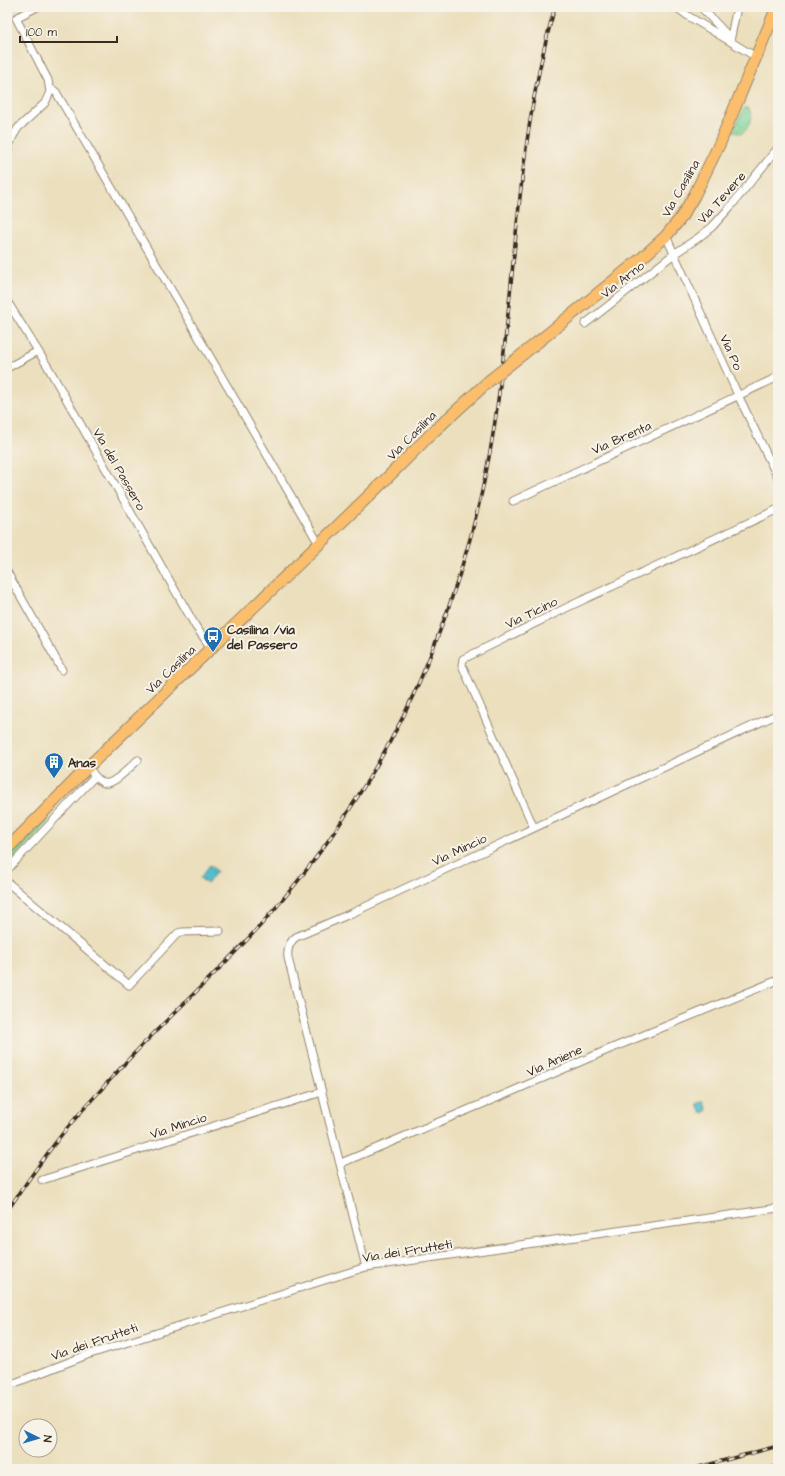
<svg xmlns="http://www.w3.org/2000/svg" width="785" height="1476" viewBox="0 0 785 1476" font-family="'Architects Daughter',sans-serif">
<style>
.grass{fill:#7ed599;stroke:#5c805c}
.park{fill:url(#park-dots);stroke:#5c805c}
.water{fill:url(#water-ripples);stroke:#477476}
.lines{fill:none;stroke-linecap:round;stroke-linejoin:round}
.street-casing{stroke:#93846e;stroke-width:9}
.primary-casing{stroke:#93846e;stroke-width:13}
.street{stroke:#fff;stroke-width:7}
.primary{stroke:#fabe6d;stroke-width:11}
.rail-casing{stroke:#3b2a1e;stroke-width:3.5}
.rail{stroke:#f7f3e8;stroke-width:2;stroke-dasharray:6;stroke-linecap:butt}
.primary-bridge-casing{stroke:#93846e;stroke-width:13;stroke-linecap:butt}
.primary-bridge{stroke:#fabe6d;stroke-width:11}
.labels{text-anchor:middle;stroke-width:4;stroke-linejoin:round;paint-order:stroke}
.street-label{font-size:13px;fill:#3b2a1e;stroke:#f7f3e8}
.poi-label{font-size:13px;font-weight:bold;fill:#3b2a1e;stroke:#f7f3e8;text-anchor:start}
</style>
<defs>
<pattern id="park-dots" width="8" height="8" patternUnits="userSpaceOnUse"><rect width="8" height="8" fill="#7ed599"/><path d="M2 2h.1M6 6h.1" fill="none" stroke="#6eb783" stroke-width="1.8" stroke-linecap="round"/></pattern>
<pattern id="water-ripples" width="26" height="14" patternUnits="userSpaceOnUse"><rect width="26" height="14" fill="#53bfce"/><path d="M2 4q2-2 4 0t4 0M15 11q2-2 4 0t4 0" fill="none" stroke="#469ba7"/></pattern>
</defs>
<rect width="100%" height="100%" fill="#f7f3e8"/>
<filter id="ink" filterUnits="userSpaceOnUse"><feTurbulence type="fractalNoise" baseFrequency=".025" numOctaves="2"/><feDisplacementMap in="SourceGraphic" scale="8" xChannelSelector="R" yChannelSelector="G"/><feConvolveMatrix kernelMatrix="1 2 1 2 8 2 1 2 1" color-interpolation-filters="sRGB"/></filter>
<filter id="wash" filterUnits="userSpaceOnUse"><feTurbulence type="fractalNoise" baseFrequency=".012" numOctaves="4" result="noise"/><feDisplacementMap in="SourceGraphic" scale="16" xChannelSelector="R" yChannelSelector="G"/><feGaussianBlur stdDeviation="0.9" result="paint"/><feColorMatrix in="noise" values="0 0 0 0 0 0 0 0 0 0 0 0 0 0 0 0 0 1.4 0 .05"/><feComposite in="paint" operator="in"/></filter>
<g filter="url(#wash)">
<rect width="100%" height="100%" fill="#ebdfbd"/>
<!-- grass -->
<path class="grass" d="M52 809 47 824 7 866V855Z"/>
<!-- park -->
<path class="park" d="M744 108H749C753 117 750 128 741 134L733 131Z"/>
<!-- water -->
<path class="water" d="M210 865 217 871 207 884 200 878Z
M704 1101 707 1111 704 1113 701 1112 697 1104Z"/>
</g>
<g filter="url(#ink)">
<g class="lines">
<defs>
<path id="street" d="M676 7 688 16 756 57
M701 7 729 37
M730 41 737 7
M50 88 56 92 319 544
M7 153 12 138 18 128 45 103 50 92 48 80 16 18 37 7
M666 236 738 395 778 478
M7 301 48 367 196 627 212 649
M585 324 674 254 698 238 712 227 731 206 778 148
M7 368 38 351
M513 501 778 377
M7 572 62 670
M88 767C92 772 97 781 104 783 113 786 131 766 138 760
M534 828 462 665 463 659 568 607 778 509
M7 870 95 776
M7 882 129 985 178 933 182 932 220 931
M341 1163 506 1094 605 1051 778 980
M42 1180 322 1092
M366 1267 288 958C287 949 289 942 296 937L352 913 778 714
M7 1386 87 1355 366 1267 778 1208
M774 1469 778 1468"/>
<path id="primary" d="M523 354 643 257 666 236 680 219 694 196 719 145 777 7
M7 849 88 767 378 487 431 434 490 380"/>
</defs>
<!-- street casing -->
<use href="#street" class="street-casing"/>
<!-- primary casing -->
<use href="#primary" class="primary-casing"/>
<!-- street -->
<use href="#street" class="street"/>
<!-- primary -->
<use href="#primary" class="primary"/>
<defs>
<path id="rail" d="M7 1211C25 1185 43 1158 63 1133 83 1108 106 1085 127 1061 172 1013 222 969 266 919 320 858 367 788 404 715 447 626 479 525 494 428 516 288 515 144 555 7
M692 1469 778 1446"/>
</defs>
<!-- rail casing -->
<use href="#rail" class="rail-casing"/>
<!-- rail -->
<use href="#rail" class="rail"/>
<defs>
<path id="primary-bridge" d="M490 380 523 354"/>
</defs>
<!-- primary-bridge casing -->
<use href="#primary-bridge" class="primary-bridge-casing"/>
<!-- primary-bridge -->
<use href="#primary-bridge" class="primary-bridge"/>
</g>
</g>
<!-- icons -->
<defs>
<symbol id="bus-pin" viewBox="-11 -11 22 30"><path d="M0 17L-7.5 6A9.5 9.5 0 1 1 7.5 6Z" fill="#1f6fb2" stroke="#f7f3e8"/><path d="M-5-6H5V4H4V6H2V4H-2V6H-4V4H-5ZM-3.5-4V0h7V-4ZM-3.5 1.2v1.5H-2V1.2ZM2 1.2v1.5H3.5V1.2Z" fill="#fff"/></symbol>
<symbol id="building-pin" viewBox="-11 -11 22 30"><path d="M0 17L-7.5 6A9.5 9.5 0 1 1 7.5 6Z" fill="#1f6fb2" stroke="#f7f3e8"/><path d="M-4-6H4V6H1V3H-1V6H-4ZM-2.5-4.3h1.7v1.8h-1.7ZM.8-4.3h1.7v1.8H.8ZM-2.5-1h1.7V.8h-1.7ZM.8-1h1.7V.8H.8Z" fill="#fff"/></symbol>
</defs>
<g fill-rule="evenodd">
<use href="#bus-pin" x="202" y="625" width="22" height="30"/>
<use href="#building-pin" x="43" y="751" width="22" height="30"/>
</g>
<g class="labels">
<!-- street labels -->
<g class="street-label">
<text transform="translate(680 188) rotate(-60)" y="5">Via Casilina</text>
<text transform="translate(721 197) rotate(-48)" y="5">Via Tevere</text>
<text transform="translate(622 279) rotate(-38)" y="5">Via Arno</text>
<text transform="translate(732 352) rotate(66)" y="5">Via Po</text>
<text transform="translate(411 435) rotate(-45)" y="5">Via Casilina</text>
<text transform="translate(621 437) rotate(-24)" y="5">Via Brenta</text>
<text transform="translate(120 469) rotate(60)" y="5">Via del Passero</text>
<text transform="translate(531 612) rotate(-26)" y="5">Via Ticino</text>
<text transform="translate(170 669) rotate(-44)" y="5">Via Casilina</text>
<text transform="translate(459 849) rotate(-25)" y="5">Via Mincio</text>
<text transform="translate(554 1060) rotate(-24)" y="5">Via Aniene</text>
<text transform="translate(178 1125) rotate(-18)" y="5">Via Mincio</text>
<text transform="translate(407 1250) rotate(-9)" y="5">Via dei Frutteti</text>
<text transform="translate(94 1341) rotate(-19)" y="5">Via dei Frutteti</text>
</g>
<!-- poi labels -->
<g class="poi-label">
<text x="227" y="634">Casilina /via<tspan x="227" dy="15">del Passero</tspan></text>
<text x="68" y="767">Anas</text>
</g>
</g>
<!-- margin -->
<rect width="785" height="1476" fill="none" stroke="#f7f3e8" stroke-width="24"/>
<!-- north arrow -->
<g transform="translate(38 1438) rotate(95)"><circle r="19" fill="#f7f3e8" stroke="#aca397"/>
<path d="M0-3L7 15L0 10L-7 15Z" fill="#1f6fb2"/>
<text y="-6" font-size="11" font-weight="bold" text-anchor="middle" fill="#3b2a1e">N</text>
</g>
<!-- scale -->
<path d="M20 36v6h97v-6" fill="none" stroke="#3b2a1e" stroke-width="2"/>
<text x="26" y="36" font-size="12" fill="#3b2a1e" stroke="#f7f3e8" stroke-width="3" paint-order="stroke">100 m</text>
</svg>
